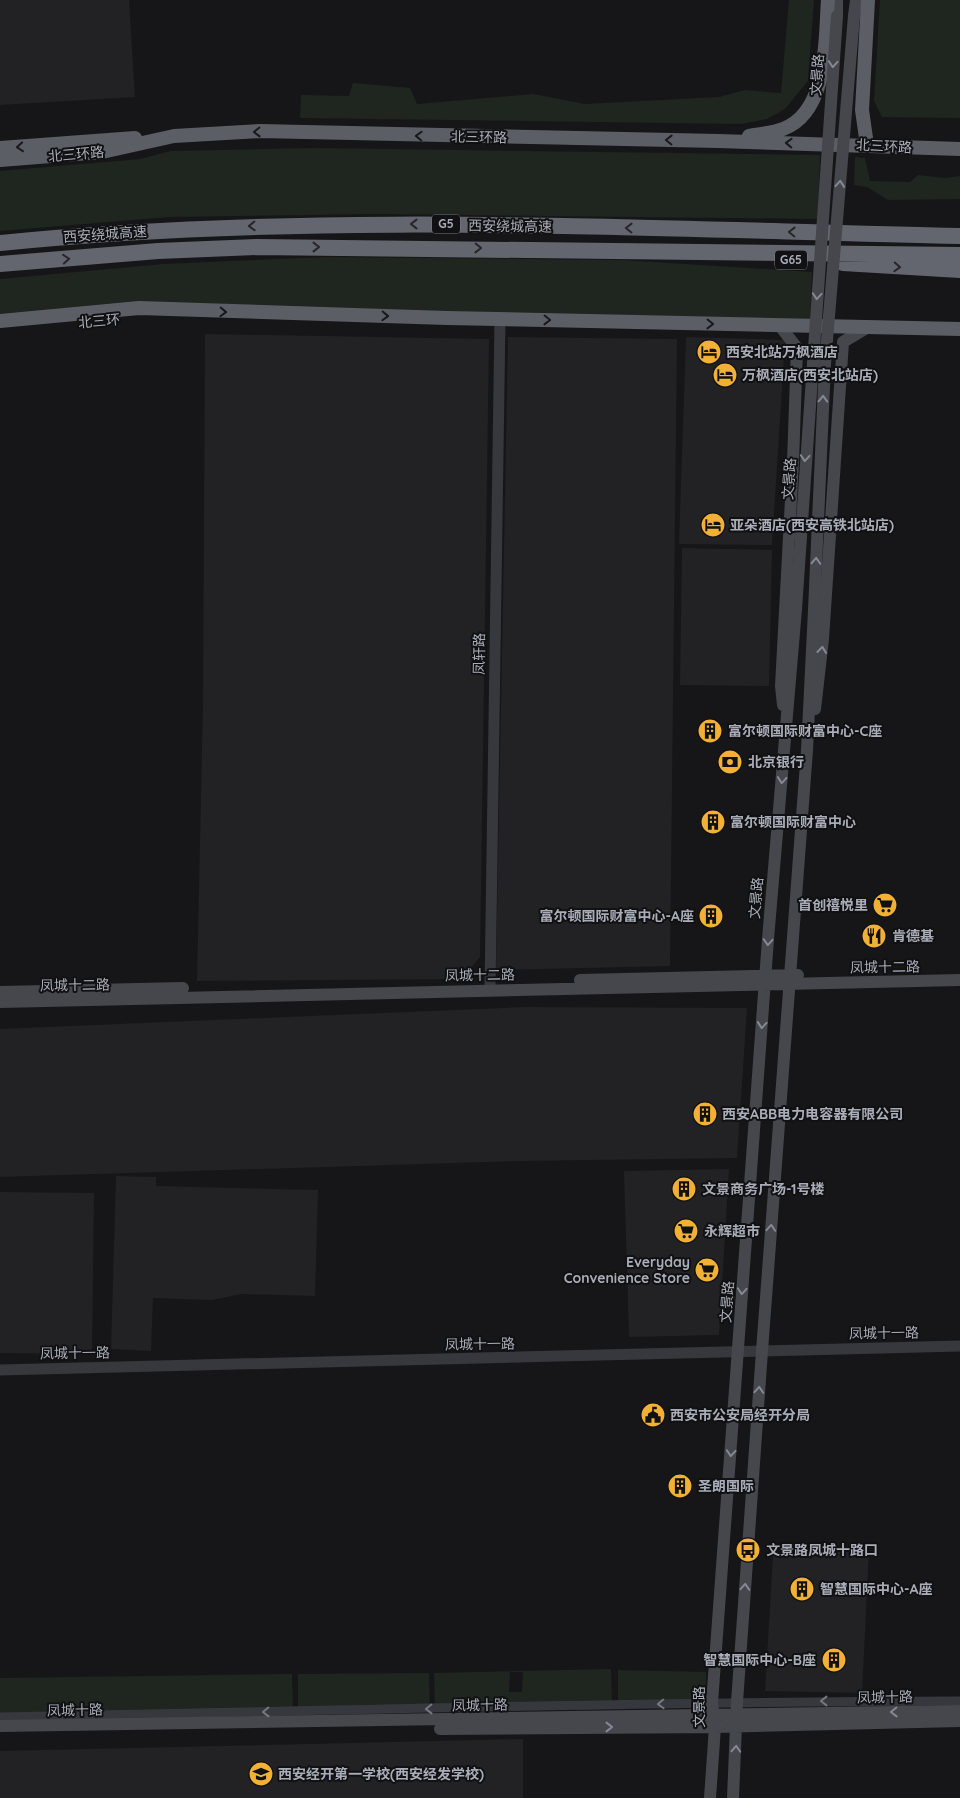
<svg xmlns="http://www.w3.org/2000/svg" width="960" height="1798" viewBox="0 0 960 1798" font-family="Quicksand,'Noto Sans SC',sans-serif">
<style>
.built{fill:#222225}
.green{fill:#1e261f;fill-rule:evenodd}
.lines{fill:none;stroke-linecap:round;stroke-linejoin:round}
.minor{stroke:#37383d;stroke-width:9}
.tertiary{stroke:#37383d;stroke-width:11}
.secondary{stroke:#45474d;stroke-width:12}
.trunk{stroke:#5b5e65;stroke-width:14}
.motorway{stroke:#63666e;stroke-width:16}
.secondary-bridge{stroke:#45474d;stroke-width:12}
.oneway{stroke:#858993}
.oneway2{stroke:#18191b}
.oneway3{stroke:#26262a}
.oneway4{stroke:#757881}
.labels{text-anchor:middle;stroke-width:4;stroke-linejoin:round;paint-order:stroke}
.shield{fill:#111113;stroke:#7b7e86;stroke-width:1}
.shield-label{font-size:12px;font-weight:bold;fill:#a8adb8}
.street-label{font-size:14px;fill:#a8adb8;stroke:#111113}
.poi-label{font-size:14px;font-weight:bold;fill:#a8adb8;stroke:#111113;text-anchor:start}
</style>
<rect width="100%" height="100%" fill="#161618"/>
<!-- built -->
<path class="built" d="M0 0H129L135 97 0 105Z
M205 334 489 339 480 957 462 979 197 981 203 704Z
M508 337 677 339 670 966 496 970Z
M686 337 785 340 772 545 679 544Z
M682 548 772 550 769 686 680 685Z
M526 1007 747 1008 737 1158 519 1161 0 1177V1029Z
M729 1169 719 1335 629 1337 624 1171Z
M116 1176 156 1177V1186L318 1190 315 1296 241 1294 212 1300 153 1298 151 1351 111 1349Z
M0 1192 94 1193 92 1354 0 1353Z
M869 1550 862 1693 765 1691 773 1556Z
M523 1739V1798H0V1751Z"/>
<!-- green -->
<path class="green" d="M789 0H814L808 81 785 109 767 119 742 124 300 118 301 95 349 96 353 83 410 88 417 104 533 94 585 104 719 97 745 90 781 93Z
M880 0H960V118L882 117 874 101Z
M313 148 820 155 818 219 373 214 169 217 0 231V171L140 159 171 151Z
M855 157 865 158 870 181 910 182 918 175 945 178 960 176V199L888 200 867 187 854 185Z
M327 257 622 260 812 272 810 320 218 311 0 320V279L163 264Z
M611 1669 612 1706 435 1710 434 1673ZM510 1672H523L522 1692H509Z
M618 1670 706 1672C706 1683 707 1692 698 1700L618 1706Z
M429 1673 430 1710 298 1711V1674Z
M292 1674 293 1710 0 1715V1678Z"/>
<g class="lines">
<!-- minor -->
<path class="minor" d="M0 1717C320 1711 640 1702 960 1701"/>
<!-- tertiary -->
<path class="tertiary" d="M490 989 500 319
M0 1370 960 1346"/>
<!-- secondary -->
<path class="secondary" d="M837 16V0
M854 16 856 0
M780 326 797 348 793 462 781 686 783 705
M815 709 823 639 843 342 868 327
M580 980 798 975
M0 992 183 988
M0 1002 960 980
M0 1726 960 1711
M440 1729 715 1727 960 1721
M710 1798 715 1727 712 1703 768 939 796 609
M733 1798 737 1702 762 1351 807 750 814 610"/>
<!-- trunk -->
<path class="trunk" d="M749 136C760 134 773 133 783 129 829 112 825 39 828 0
M867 145 862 110 868 0
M0 148 135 138
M0 160 102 152 174 136 260 131 718 141 960 149
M0 321 139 308 447 318 960 329"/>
<!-- motorway -->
<path class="motorway" d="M0 243C319 211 640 229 960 236
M843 263 960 270
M0 264 158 251 257 247 960 255"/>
<!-- secondary-bridge -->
<path class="secondary-bridge" d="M796 609 837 16
M814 610 825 364 854 16"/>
</g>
<!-- one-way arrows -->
<defs><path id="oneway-chevron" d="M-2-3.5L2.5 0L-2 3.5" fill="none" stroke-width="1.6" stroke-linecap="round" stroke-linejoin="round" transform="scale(1.25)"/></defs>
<g class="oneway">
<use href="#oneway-chevron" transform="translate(833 64) rotate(94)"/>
<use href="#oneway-chevron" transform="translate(840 184) rotate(-85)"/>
<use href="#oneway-chevron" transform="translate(817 296) rotate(94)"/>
<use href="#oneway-chevron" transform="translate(823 399) rotate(-88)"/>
<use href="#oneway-chevron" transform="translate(805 458) rotate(94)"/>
<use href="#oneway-chevron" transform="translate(816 561) rotate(-87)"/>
<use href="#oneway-chevron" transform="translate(822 650) rotate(-84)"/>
<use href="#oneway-chevron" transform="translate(782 780) rotate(95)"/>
<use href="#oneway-chevron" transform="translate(768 942) rotate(94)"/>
<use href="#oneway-chevron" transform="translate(762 1025) rotate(95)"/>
<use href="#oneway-chevron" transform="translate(771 1228) rotate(-86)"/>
<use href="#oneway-chevron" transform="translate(742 1291) rotate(94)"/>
<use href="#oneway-chevron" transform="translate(759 1390) rotate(-86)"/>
<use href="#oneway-chevron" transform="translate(731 1453) rotate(94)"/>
<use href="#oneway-chevron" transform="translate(745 1587) rotate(-86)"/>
<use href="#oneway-chevron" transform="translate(894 1712) rotate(179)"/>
<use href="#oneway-chevron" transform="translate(609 1727)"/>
<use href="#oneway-chevron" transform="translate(736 1749) rotate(-87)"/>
</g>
<g class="oneway2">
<use href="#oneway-chevron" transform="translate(257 132) rotate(179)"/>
<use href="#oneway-chevron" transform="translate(419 136) rotate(-178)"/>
<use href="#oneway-chevron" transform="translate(669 140) rotate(-179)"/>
<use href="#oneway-chevron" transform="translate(789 143) rotate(-178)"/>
<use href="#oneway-chevron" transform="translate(20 147) rotate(175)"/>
<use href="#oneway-chevron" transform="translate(223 312) rotate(2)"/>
<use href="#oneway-chevron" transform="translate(385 316) rotate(2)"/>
<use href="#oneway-chevron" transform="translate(547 320) rotate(1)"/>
<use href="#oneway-chevron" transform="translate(710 324) rotate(1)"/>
</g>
<g class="oneway3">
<use href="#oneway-chevron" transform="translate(414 224) rotate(180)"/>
<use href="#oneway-chevron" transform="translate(252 226) rotate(178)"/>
<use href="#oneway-chevron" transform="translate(629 228) rotate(-179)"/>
<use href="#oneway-chevron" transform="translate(792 232) rotate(-179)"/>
<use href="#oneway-chevron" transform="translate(316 247)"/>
<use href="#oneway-chevron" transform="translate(478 248) rotate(1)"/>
<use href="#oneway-chevron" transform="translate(66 259) rotate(-5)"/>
<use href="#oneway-chevron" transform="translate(897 267) rotate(3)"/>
</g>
<g class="oneway4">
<use href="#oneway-chevron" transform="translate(824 1701) rotate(180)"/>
<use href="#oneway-chevron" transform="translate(661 1704) rotate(178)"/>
<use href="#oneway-chevron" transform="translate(429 1709) rotate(179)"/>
<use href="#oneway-chevron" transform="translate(266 1712) rotate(179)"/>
</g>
<!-- icons -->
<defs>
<symbol id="hotel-disc" viewBox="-11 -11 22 22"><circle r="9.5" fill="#f2b134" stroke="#111113"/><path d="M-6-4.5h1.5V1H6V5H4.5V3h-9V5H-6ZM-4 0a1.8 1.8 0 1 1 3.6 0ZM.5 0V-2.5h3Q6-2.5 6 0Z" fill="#111"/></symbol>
<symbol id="building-disc" viewBox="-11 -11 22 22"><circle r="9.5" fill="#f2b134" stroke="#111113"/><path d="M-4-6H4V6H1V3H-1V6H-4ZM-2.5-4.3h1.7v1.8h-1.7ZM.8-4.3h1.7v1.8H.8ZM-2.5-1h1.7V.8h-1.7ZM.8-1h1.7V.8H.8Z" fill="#111"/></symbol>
<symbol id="bank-disc" viewBox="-11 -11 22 22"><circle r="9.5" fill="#f2b134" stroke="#111113"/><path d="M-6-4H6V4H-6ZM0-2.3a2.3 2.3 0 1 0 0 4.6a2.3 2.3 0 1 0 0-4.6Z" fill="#111"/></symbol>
<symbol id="supermarket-disc" viewBox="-11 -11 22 22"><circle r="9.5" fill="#f2b134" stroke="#111113"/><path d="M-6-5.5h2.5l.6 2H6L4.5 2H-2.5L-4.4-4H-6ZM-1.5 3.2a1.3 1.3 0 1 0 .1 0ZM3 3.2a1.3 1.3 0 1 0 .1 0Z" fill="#111"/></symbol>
<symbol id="restaurant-disc" viewBox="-11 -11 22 22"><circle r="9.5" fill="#f2b134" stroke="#111113"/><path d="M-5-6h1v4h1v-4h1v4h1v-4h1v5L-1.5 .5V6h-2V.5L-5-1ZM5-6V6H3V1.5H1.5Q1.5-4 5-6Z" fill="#111"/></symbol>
<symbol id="civic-disc" viewBox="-11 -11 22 22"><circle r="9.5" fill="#f2b134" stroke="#111113"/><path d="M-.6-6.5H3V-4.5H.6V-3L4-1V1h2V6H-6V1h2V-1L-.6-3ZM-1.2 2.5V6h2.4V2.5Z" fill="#111"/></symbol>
<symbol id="bus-disc" viewBox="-11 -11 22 22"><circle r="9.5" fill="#f2b134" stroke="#111113"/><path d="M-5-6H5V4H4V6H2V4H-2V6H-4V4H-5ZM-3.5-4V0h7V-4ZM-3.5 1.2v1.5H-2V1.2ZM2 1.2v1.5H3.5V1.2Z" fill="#111"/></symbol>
<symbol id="school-disc" viewBox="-11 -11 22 22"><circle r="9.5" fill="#f2b134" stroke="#111113"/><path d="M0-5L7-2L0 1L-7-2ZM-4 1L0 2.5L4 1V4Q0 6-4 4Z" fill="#111"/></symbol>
</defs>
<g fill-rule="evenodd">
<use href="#hotel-disc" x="695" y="338" width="28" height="28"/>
<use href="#hotel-disc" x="711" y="361" width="28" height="28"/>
<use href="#hotel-disc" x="699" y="511" width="28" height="28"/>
<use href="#building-disc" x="696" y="717" width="28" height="28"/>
<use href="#bank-disc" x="716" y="748" width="28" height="28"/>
<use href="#building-disc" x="699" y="808" width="28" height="28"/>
<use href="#supermarket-disc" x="871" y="891" width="28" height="28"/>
<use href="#building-disc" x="697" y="902" width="28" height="28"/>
<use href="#restaurant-disc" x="860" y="922" width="28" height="28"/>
<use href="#building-disc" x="691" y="1100" width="28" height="28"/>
<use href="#building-disc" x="670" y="1175" width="28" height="28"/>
<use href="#supermarket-disc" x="672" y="1217" width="28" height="28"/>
<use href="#supermarket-disc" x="693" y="1256" width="28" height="28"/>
<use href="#civic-disc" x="639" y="1401" width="28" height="28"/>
<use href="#building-disc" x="666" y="1472" width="28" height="28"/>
<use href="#bus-disc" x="734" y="1536" width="28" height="28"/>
<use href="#building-disc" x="788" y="1575" width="28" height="28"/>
<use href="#building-disc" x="820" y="1646" width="28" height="28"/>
<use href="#school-disc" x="247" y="1760" width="28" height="28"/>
</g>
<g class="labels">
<!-- shield labels -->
<g class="shield">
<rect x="432" y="214.5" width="28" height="19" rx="4"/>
<rect x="775" y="250.5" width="32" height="19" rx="4"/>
</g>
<g class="shield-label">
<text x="446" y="228">G5</text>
<text x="791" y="264">G65</text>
</g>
<!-- street labels -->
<g class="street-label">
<text transform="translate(817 75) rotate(-86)" y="5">文景路</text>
<text transform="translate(479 137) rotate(1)" y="5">北三环路</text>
<text transform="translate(884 146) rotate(3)" y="5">北三环路</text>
<text transform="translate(76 154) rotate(-5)" y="5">北三环路</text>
<text transform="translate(510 226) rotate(1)" y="5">西安绕城高速</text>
<text transform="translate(105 234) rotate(-4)" y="5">西安绕城高速</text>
<text transform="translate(99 321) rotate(-5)" y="5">北三环</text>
<text transform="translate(789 479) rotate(-86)" y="5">文景路</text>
<text transform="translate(479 654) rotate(-89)" y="5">凤轩路</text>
<text transform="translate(756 898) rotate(-85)" y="5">文景路</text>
<text transform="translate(885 967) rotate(-1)" y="5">凤城十二路</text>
<text transform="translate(480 975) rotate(-1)" y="5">凤城十二路</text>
<text transform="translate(75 985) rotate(-1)" y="5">凤城十二路</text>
<text transform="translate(727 1302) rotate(-86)" y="5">文景路</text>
<text transform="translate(884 1333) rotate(-1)" y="5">凤城十一路</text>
<text transform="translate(480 1344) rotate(-1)" y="5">凤城十一路</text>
<text transform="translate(75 1353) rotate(-1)" y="5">凤城十一路</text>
<text transform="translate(885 1697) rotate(-1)" y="5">凤城十路</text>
<text transform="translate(480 1705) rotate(-1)" y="5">凤城十路</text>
<text transform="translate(699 1707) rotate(-90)" y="5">文景路</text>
<text transform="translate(75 1710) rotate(-1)" y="5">凤城十路</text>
</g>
<!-- poi labels -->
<g class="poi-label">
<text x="726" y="357">西安北站万枫酒店</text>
<text x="742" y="380">万枫酒店(西安北站店)</text>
<text x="730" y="530">亚朵酒店(西安高铁北站店)</text>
<text x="728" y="736">富尔顿国际财富中心-C座</text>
<text x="748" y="767">北京银行</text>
<text x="730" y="827">富尔顿国际财富中心</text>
<text x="868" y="910" text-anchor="end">首创禧悦里</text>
<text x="694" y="921" text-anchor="end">富尔顿国际财富中心-A座</text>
<text x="892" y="941">肯德基</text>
<text x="722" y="1119">西安ABB电力电容器有限公司</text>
<text x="702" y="1194">文景商务广场-1号楼</text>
<text x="704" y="1236">永辉超市</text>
<text x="690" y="1267" text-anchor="end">Everyday<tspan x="690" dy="16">Convenience Store</tspan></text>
<text x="670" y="1420">西安市公安局经开分局</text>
<text x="698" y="1491">圣朗国际</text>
<text x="766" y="1555">文景路凤城十路口</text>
<text x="820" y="1594">智慧国际中心-A座</text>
<text x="816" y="1665" text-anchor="end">智慧国际中心-B座</text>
<text x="278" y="1779">西安经开第一学校(西安经发学校)</text>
</g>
</g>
</svg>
